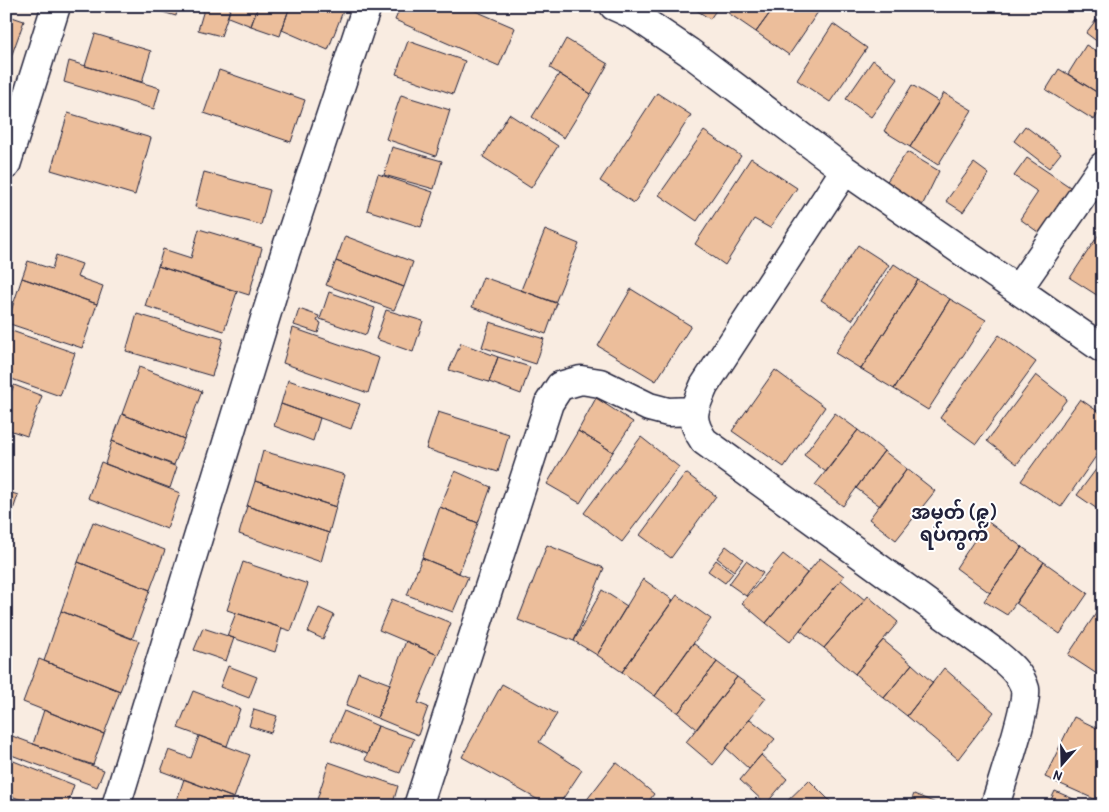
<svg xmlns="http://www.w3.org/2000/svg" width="1109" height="812" viewBox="0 0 1109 812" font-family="'Patrick Hand','Noto Sans Myanmar',sans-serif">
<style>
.building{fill:#ecbe9b;stroke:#22223b}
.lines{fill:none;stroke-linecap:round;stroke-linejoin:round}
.street-casing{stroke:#22223b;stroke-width:31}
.street{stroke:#fff;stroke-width:28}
.labels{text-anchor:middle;stroke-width:4;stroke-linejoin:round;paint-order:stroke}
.quarter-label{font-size:19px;font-weight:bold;fill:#22223b;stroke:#fff}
</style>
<rect width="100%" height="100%" fill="#f9ece1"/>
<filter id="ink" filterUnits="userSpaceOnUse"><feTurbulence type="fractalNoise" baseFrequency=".02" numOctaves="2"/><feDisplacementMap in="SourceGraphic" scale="10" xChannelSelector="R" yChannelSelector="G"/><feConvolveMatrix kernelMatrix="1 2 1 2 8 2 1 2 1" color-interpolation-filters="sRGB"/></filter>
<g filter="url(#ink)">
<!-- building -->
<path class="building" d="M142 6H178L176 16Z
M205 6H231L221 36 198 30Z
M231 6H258L251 26 228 17Z
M258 6H290L280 36 251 26Z
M290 6H345L328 50 282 30Z
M401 6H464L515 28 499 66 395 20Z
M690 6H719L710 19Z
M718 6H775L756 32Z
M775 6H822L789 55 756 32Z
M1103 11V46L1086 33Z
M6 15 24 21 6 71Z
M833 24 867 48 830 102 797 80Z
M95 34 151 51 142 82 85 66Z
M566 39 608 64 591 94 550 68Z
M408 41 465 61 453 94 396 74Z
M1086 45 1103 55V96L1068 74Z
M873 60 898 79 871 117 846 99Z
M69 61 160 88 154 109 64 82Z
M1059 69 1103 96V107L1094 120 1046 90Z
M219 70 305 100 291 142 204 113Z
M559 74 591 94 564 138 532 117Z
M912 85 939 102 910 147 884 131Z
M657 93 691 115 634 203 600 181Z
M944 93 972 110 938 165 910 147Z
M401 95 450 110 436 156 386 139Z
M68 113 151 138 135 195 51 170Z
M509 114 558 146 531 188 483 157Z
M1025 126 1061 153 1049 168 1014 141Z
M704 131 741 156 697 221 659 195Z
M392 147 442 161 434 189 384 175Z
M907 152 939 171 920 210 883 187Z
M751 158 797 188 770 228 754 219 725 265 695 244Z
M1027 158 1073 189 1042 235 1020 219 1038 192 1014 176Z
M974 163 989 174 963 212 946 201Z
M204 172 270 190 261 225 195 207Z
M378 174 433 192 421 227 367 210Z
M1103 228V299L1070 278Z
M199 229 262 248 249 295 158 266 163 249 191 258Z
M545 230 579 244 555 303 521 290Z
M345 236 413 262 404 287 336 261Z
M858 245 889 265 852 320 821 300Z
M56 255 82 264 77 277 103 286 97 304 22 278 28 261 52 269Z
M336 261 404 287 394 310 326 285Z
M894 264 918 280 861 369 835 353Z
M158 266 237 292 224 331 145 306Z
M483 277 557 303 546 334 472 307Z
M22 278 97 304 82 348 7 323Z
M918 280 950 299 894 389 861 369Z
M631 289 691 326 656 381 598 346Z
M329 292 375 308 366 335 320 319Z
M950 299 986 320 928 410 894 389Z
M299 309 319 316 317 321 321 323 318 333 294 325Z
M386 310 423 321 413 352 376 339Z
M137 314 223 339 212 376 126 351Z
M490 322 544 339 536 364 482 347Z
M293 328 379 358 368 393 283 363Z
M6 329 75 353 60 396 6 377Z
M999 335 1036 362 976 444 940 418Z
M461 343 498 357 489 382 449 370Z
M498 357 530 367 521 394 489 382Z
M139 367 202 391 184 439 122 414Z
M775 370 825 407 784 467 732 431Z
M1036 375 1067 399 1017 464 987 441Z
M288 380 360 404 351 429 281 404Z
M14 385 42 396 27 436 6 429V405Z
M596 398 633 422 613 452 578 431Z
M1080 399 1103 415V446L1061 507 1021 481Z
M281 404 320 418 313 441 274 426Z
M438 412 509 434 498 472 426 449Z
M835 413 858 430 826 472 804 455Z
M122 414 184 439 174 465 112 441Z
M858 430 884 451 843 506 815 485Z
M578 431 613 452 580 503 547 484Z
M641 437 679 467 622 542 584 513Z
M112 441 177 467 170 488 105 464Z
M263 451 345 475 336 507 255 481Z
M884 451 907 469 880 506 856 488Z
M1103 460V513L1077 495Z
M101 462 180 493 167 529 88 498Z
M907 469 935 491 896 540 869 519Z
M455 471 491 487 478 523 440 507Z
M686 473 716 496 671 558 640 535Z
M255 481 336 507 329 533 247 506Z
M6 491 18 495 8 525 6 524Z
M247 506 329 533 321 562 239 534Z
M440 507 478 523 459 573 422 558Z
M987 521 1022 547 990 593 956 568Z
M93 522 165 550 150 590 78 562Z
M547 545 604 568 574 641 518 620Z
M726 546 743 559 734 571 717 558Z
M1022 547 1044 562 1007 615 984 601Z
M783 554 807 573 766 623 742 603Z
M422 558 468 577 453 612 407 595Z
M820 558 844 576 790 642 766 623Z
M716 560 733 573 725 583 708 571Z
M746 561 763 573 746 596 729 584Z
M78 562 150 590 132 639 61 611Z
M243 562 308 584 291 631 227 610Z
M1044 562 1088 593 1060 634 1016 603Z
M643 579 673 600 622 672 597 655Z
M841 580 865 600 824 648 800 630Z
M602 590 627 606 597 655 574 641Z
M677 595 711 619 655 696 622 672Z
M868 596 898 622 855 674 824 648Z
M392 599 451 623 438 655 379 630Z
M1103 603V678L1068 655Z
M319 608 334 615 323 639 308 632Z
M61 611 139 641 120 691 44 661Z
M236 613 282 628 275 652 227 636Z
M203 628 234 638 226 661 194 650Z
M883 640 912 664 884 698 855 674Z
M406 641 438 655 418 703 428 707 418 735 377 718Z
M693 643 717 662 678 713 655 696Z
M39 659 120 691 104 734 23 702Z
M717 662 737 677 697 729 678 713Z
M912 664 933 683 907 716 884 698Z
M228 666 257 677 249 698 220 687Z
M944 668 994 712 958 759 907 716Z
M358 672 390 684 377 718 346 706Z
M737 677 766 698 713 765 686 742Z
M502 684 557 714 539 742 582 770 558 806H549L462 757Z
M193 691 240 709 227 746 178 728Z
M254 709 277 716 271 733 249 726Z
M44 710 104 734 93 765 33 744Z
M344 711 378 726 367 754 331 740Z
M1074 717 1103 731V803L1045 777Z
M750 719 775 739 749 769 726 748Z
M378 726 414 739 400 773 365 760Z
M12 736 104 770 97 787 6 753Z
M199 736 250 755 234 798 161 771 169 750 191 758Z
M761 755 787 779 766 804 740 780Z
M6 758 74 785 67 806H37L6 794Z
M329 762 398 786 392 806H315Z
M616 762 654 794 645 806H582Z
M184 779 233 798 230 806H175Z
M809 780 835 806H782Z
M1055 791 1090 806H1048Z
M914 794 943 806H909Z"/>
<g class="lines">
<defs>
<path id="street" d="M614 6 636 16 689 52 845 170 1103 349
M6 165 56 6
M845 170 704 386C694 409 688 418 704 441L993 651C1005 661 1021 673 1025 689 1028 706 1001 784 995 806
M1018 289 1103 166
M116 806 286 250 367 6
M418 806 549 403 560 386 581 380 600 383 649 407 668 412 693 411"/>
</defs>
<!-- street casing -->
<use href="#street" class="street-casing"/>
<!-- street -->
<use href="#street" class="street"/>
</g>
</g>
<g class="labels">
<!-- quarter labels -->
<g class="quarter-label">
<text x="954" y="519">အမှတ် (၉)<tspan x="954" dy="22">ရပ်ကွက်</tspan></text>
</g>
</g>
<!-- margin -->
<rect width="1109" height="812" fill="none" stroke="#fff" stroke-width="25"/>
<rect x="12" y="12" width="1084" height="787" fill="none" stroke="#22223b" stroke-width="2" filter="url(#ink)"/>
<!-- north arrow -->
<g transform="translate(1062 764) rotate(200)" stroke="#ffffff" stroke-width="4" paint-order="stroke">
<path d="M0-4L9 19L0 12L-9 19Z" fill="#22223b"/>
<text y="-8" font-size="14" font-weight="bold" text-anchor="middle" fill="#22223b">N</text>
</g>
</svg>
